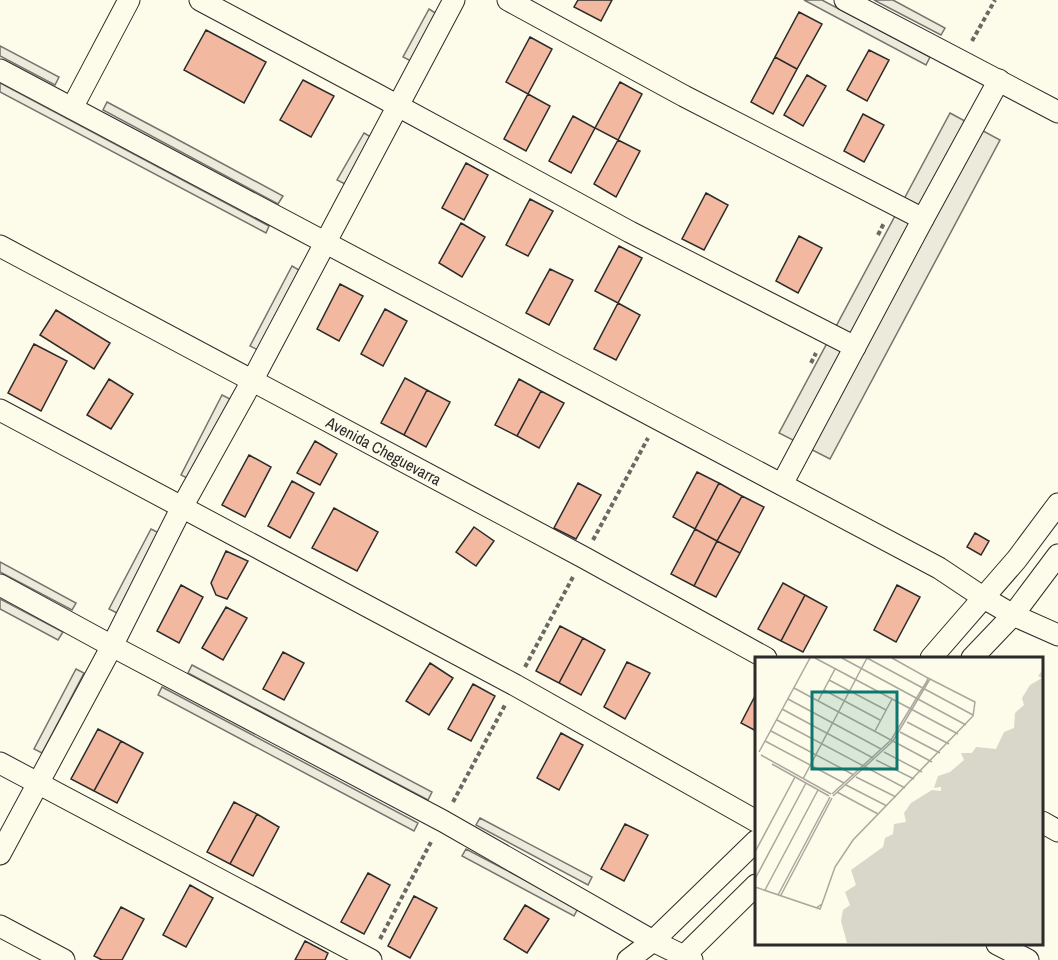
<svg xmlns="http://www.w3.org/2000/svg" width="1058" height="960" viewBox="0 0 1058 960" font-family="'Archivo Narrow',sans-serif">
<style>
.parking{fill:#eceadb;stroke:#74746e;stroke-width:1.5}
.building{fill:#f2b8a0;stroke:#2b2b2b;stroke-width:1.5}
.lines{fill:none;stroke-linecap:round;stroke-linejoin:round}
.street-casing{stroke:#2b2b2b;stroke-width:23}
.path{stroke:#6a6964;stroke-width:4;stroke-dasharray:4.5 3;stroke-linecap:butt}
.street{stroke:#fdfbea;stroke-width:21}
.labels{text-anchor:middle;stroke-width:4.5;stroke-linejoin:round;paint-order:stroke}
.street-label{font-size:16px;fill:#2b2b2b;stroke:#fdfbea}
.inset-road{fill:none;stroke:#a9a89e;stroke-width:1.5}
.view{fill:#0f766e;fill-opacity:0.15;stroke:#0f766e;stroke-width:3}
.inset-edge{fill:none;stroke:#2b2b2b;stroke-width:3}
</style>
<rect width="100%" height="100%" fill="#fdfbea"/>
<!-- parking -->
<path class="parking" d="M804 0H822L930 57 926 65Z
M874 0H893L945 28 941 35Z
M429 9 437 14 411 61 403 57Z
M0 46 59 77 55 85 0 56Z
M0 83 269 226 266 233 0 92Z
M107 102 171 136 283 196 278 204 103 110Z
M950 113 1000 140 830 459 779 433Z
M364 133 371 137 345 184 337 180Z
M292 266 299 270 258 350 250 346Z
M222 395 230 399 189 479 181 475Z
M151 529 159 533 117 613 109 609Z
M0 562 76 603 72 610 0 572Z
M0 599 63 632 58 640 0 609Z
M192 665 432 792 428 800 188 673Z
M76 669 84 673 42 753 34 749Z
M162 687 418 823 414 831 158 695Z
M480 818 592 877 588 885 476 825Z
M466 849 578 908 574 916 462 856Z"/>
<!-- building -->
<path class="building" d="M578 0H612L601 21 574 7Z
M799 12 822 24 797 69 775 57Z
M206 30 266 62 244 103 184 70Z
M530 37 552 49 528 94 506 82Z
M869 50 889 60 867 101 847 90Z
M775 57 797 69 773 114 751 102Z
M807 75 826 86 803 126 784 115Z
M303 80 334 96 311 137 280 120Z
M620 82 642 94 618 140 595 128Z
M528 94 550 106 526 151 504 139Z
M863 114 884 125 864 162 844 151Z
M573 116 595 128 571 173 549 161Z
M618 140 640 151 616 197 594 184Z
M466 163 488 175 464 220 442 208Z
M706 193 728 205 704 250 682 239Z
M530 199 553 211 528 256 506 245Z
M461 223 485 237 462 277 439 263Z
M799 236 822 248 798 293 776 281Z
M619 246 642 258 618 303 595 291Z
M550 269 573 280 549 325 526 313Z
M340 284 363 296 339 341 317 329Z
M618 303 640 315 616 360 594 349Z
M385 309 407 321 383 366 361 354Z
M56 310 110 343 94 369 40 335Z
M34 344 67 361 41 411 8 393Z
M405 378 427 390 404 435 381 423Z
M109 379 133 394 111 429 87 415Z
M519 379 541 391 517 436 495 425Z
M427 390 450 402 426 447 404 435Z
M541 391 564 403 539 448 517 436Z
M315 441 337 454 320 485 297 473Z
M249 455 271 467 245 517 222 505Z
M697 472 719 483 695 529 673 517Z
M292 481 314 493 290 538 268 526Z
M578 483 601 495 576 539 554 528Z
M719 483 742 496 717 541 695 529Z
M742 496 764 507 740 553 717 541Z
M334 508 378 532 357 571 312 548Z
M474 527 494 541 476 566 456 552Z
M695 529 717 541 694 586 671 574Z
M975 533 989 541 981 555 967 547Z
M717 541 740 553 716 597 694 586Z
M226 551 248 561 227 599 216 595 211 583Z
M783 583 805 595 781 641 758 629Z
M181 585 203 597 179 643 157 631Z
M897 585 920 597 896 642 874 630Z
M805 595 827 607 803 652 781 641Z
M226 607 247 618 223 660 202 648Z
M560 626 583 638 559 683 536 671Z
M583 638 605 650 581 695 559 683Z
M283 652 304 663 284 700 263 689Z
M627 662 650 673 625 719 604 707Z
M430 663 453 678 429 715 406 701Z
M473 684 495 696 471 741 448 729Z
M756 694V731L741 723Z
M98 729 121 741 94 791 71 779Z
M561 733 583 745 559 790 537 778Z
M121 741 143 753 117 803 94 791Z
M234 802 257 814 230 864 207 852Z
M257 814 279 827 253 876 230 864Z
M625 824 648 835 624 881 601 869Z
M368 873 390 885 364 934 341 922Z
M190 885 213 898 186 947 163 935Z
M414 896 437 908 410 958 388 946Z
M525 905 549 919 527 953 504 939Z
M121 907 144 919 122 960H102L94 956Z
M305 941 328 953 325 960H295Z"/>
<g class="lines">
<defs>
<g id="street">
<path d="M200 0 376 94 630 232 855 347"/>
<path d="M508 0 684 96 923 219"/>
<path d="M845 0 1058 112"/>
<path d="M0 70 939 568 984 598 1013 615 1058 635"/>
<path d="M72 108 129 0"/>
<path id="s1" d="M0 246 583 557 766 658"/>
<path d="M0 410 515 685 756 821"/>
<path d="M782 484 923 219 999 80"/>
<path d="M0 585 112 646 443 821 653 941 692 960"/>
<path d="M931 658 1017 559 1058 504"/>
<path d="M972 658 1013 615 1058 555"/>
<path d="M0 763 371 960"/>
<path d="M1042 822 1058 831"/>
<path d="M0 854 112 646 182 507 252 381 454 0"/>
<path d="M0 926 64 960"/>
<path d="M997 944 1028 960"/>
<path d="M628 960 653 941 756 841"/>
<path d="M680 960 756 885"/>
</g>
</defs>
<!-- street casing -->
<use href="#street" class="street-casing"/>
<!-- path -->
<path class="path" d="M972 41 995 0
M878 235 884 223
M811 363 816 353
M593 540 648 438
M525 667 574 575
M453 802 505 705
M380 939 432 840"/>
<!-- street -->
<use href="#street" class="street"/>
</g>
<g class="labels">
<!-- street labels -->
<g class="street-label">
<text dy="6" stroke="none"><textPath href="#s1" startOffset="435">Avenida Cheguevarra</textPath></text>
</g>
</g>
<!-- overview -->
<g transform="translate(755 657)">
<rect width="288" height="288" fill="#fdfbea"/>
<path d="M288 12V287L92 286 86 264 88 253 95 248 90 235 101 228 96 213 128 190 130 181 138 177 139 167 151 165 149 156 156 146 177 133 186 134V130L179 131 183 119 195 115 209 103 206 96H217L221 90 241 92 249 75 259 71 260 56 269 48 267 41 275 28 287 21 283 19Z" fill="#d8d7c9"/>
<path class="inset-road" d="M60 1 203 77M87 1 211 68M112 1 218 58M74 23 131 53M39 31 177 105M69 33 125 63M33 42 126 92M63 44 80 12M27 52 118 101M22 63 150 131M152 65 194 87M16 74 99 118M120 74 137 42M145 75 185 96M10 84 89 126M4 95 55 1M129 95 167 115M6 98 76 137M121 103 159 122M17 107 74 139M101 120 141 140M48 122 112 1M91 128 132 149M82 135 123 157M77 137 136 83 172 24 173 21 137 1M78 139 138 84 175 22M0 195 40 120M0 222 51 126M0 230 65 252 67 247M10 233 63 133M23 238 75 140M26 238 77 141M61 251 67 247 80 210 98 183 218 59 220 45 173 21"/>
<path class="view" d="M57 35H142V112H57Z"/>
<rect width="288" height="288" class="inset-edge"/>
</g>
</svg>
